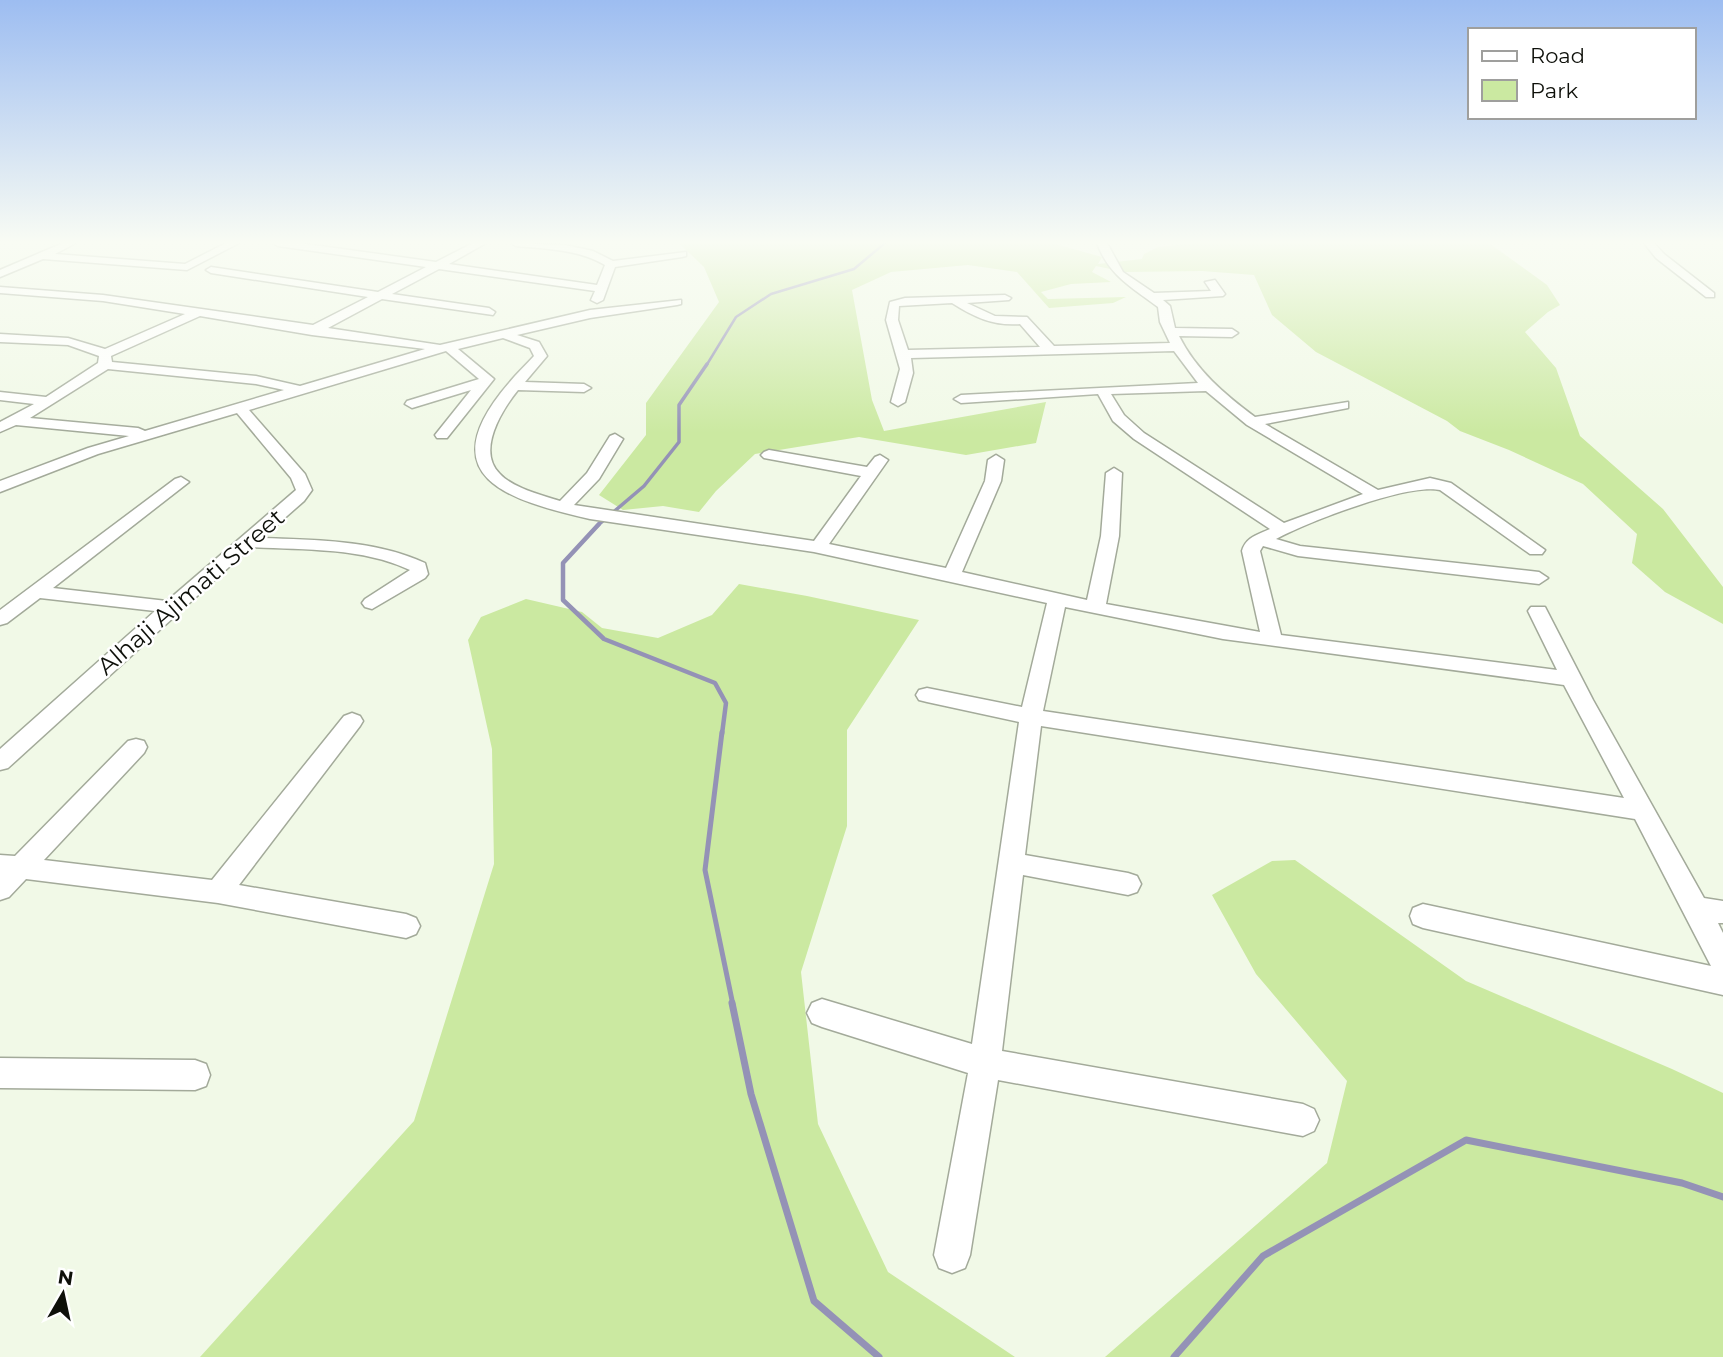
<svg xmlns="http://www.w3.org/2000/svg" width="1723" height="1357" viewBox="0 0 1723 1357" font-family="Montserrat,sans-serif">
<style>
.green{fill:#cbe9a1}
.lines{fill:none;stroke-linecap:round;stroke-linejoin:round}
.stream-far4{stroke:#9492b6;stroke-width:2.5}
.stream-far3{stroke:#9492b6;stroke-width:3.5}
.stream-far2{stroke:#9492b6;stroke-width:4.5}
.stream-far1{stroke:#9492b6;stroke-width:5}
.stream{stroke:#9492b6;stroke-width:7}
.minor-casing{stroke:#a3aa9a;stroke-width:3}
.minor{fill:#fff;fill-rule:evenodd}
.labels{text-anchor:middle;stroke-width:5;stroke-linejoin:round;paint-order:stroke}
.street-label{font-size:24px;fill:#0e100a;stroke:#fff}
</style>
<rect width="100%" height="100%" fill="#f1f9e7"/>
<!-- green -->
<path class="green" d="M679 243H1052L1102 257 1098 264 1142 259 1144 254 1158 247 1194 243H1489L1547 285 1560 305 1548 312 1525 332 1556 368 1580 436 1663 509 1723 587V624L1665 592 1632 563 1637 534 1583 484 1509 450 1460 431 1447 421 1316 352 1272 315 1254 275 1202 271 1125 272 1096 266 1092 272 1111 282 1071 284 1041 292 1048 299 1126 297 1113 303 1049 308 1017 272 968 265 891 272 852 290 872 400 884 431 1046 402 1036 443 966 455 859 437 755 454 716 491 699 512 663 506 623 510 599 495 646 435V403L719 302 704 267Z
M739 584 807 596 919 620 847 730V826L801 972 818 1124 888 1272 1015 1357H200L414 1121 494 864 492 749 468 640 481 617 526 599 582 612 602 628 658 638 712 615Z
M1295 860 1466 981 1672 1069 1723 1093V1357H1105L1327 1163 1347 1081 1256 974 1212 895 1272 861Z"/>
<g class="lines">
<!-- stream-far4 -->
<path class="stream-far4" d="M706 366 736 317 771 294 854 269 885 243"/>
<!-- stream-far3 -->
<path class="stream-far3" d="M597 526 644 486 679 442V405L707 364"/>
<!-- stream-far2 -->
<path class="stream-far2" d="M599 524 563 563V600L604 639 715 683 726 703 722 734"/>
<!-- stream-far1 -->
<path class="stream-far1" d="M722 732 705 870 733 1005"/>
<!-- stream -->
<path class="stream" d="M732 1003 751 1094 814 1301 879 1357
M1174 1357 1263 1256 1466 1140 1682 1183 1723 1197"/>
<defs>
<path id="minor" d="M63 243H76L55 254 185 264 226 243H239L187 270 43 259 0 277V270Z
M273 243H299L436 262 473 243H486L449 264 597 285 605 265C578 249 546 249 516 246L511 243 565 245 593 251 613 261 686 252V256L682 257 615 267 603 300 597 303 591 300 595 291 439 269 392 294 489 308 495 312 493 315 382 299 328 328 440 345 590 310 681 300V304L677 305 590 318 517 335 539 342 547 356 525 382 584 384 591 388 584 392 518 390C502 410 476 451 500 474 513 488 542 495 560 501L587 473 610 436 615 434 623 439 599 479 574 505 814 541 861 476 764 458 761 455 764 452 769 450 867 467 875 457 880 455 888 460 829 544 946 568 985 481 988 460 996 455 1004 460 1001 481 962 572 1087 600 1101 536 1106 473 1114 468 1122 473 1119 536 1106 604 1260 632 1242 551C1246 537 1257 535 1270 529L1134 439 1113 421 1098 394 961 403 954 399 961 395 1198 383 1174 351 911 358 913 373 905 402 898 406 891 402 900 369 886 320 890 302 905 298 1005 295 1011 298 1009 300 967 303 995 316 1027 317 1054 346 1170 343 1160 322 1158 307C1133 288 1109 276 1097 243H1107L1123 272 1154 293 1211 291 1205 282 1215 280 1225 294 1223 296 1163 300 1170 306 1175 328 1232 329 1238 333 1232 337 1179 336C1196 370 1224 394 1255 417L1348 402V408L1265 424 1378 490 1430 478 1451 483 1545 550 1542 554H1530L1440 490C1407 483 1308 522 1276 539L1300 546 1539 572 1548 578 1539 584 1298 556 1263 546 1260 551 1281 635 1557 670 1528 611 1531 607H1545L1593 700 1704 898 1723 901V923H1718L1723 933V995L1423 928 1413 924 1410 916 1413 908 1423 904 1711 966 1635 819 1041 726 1025 855 1128 873 1137 876 1141 884 1137 892 1128 895 1023 875 1002 1051 1303 1104 1314 1109 1319 1120 1314 1131 1303 1136 998 1080 970 1255 965 1268 952 1273 939 1268 934 1255 968 1073 822 1027 812 1023 807 1013 812 1003 822 999 972 1044 1019 722 927 702 919 700 916 695 919 690 927 688 1022 707 1047 603 814 552 590 519C508 500 428 477 509 383 516 374 526 365 534 356L530 348 503 338 458 349 494 379 447 438H437L435 435 471 390 412 408 405 404 407 401 479 379 446 351 249 410 305 474 312 490 304 501 262 538C317 540 375 540 425 563L428 574 425 578 372 609 365 607 362 603 365 599 410 570C362 547 303 550 251 547L8 768 0 770V749L155 611 40 598 7 623 0 625V610L175 479 181 477 189 482 53 588 167 601 296 490 291 478 237 413 98 454 0 492V481L88 448 129 436 16 425 0 432V422L34 404 0 400V392L46 397 98 363 99 356 68 345 0 342V334L68 338 105 349 185 314 103 301 0 293V287L103 295 313 325 368 297 211 273 206 270 211 267 378 292 426 267 278 246ZM952 303C974 317 993 326 1020 324L1040 347 908 350 898 320 899 306ZM200 316 312 335 425 349 300 386 256 376 112 362 111 356ZM108 369 256 384 284 390 145 431 138 428 30 418ZM1206 391 1247 425 1363 494 1284 523 1144 433 1124 415 1111 394ZM1065 607 1223 639 1564 685 1624 798 1043 711Z
M1644 243H1654L1664 254 1714 293V297H1706L1656 258Z
M352 713 360 716 363 721 360 726 239 885 406 914 416 918 420 926 416 934 406 938 218 903 26 879 9 897 0 900V855L15 856 128 741 136 739 144 741 147 747 144 753 44 860 212 880 344 716Z
M0 1058 195 1060 206 1064 210 1075 206 1086 195 1090 0 1088Z"/>
</defs>
<!-- minor casing -->
<use href="#minor" class="minor-casing"/>
<!-- minor -->
<use href="#minor" class="minor"/>
</g>
<!-- sky -->
<linearGradient id="sky" x2="0" y2="1"><stop stop-color="#9dbdf1"/><stop offset="0.56" stop-color="#f9fcf4"/><stop offset="1" stop-color="#f9fcf4" stop-opacity="0"/></linearGradient>
<rect width="1723" height="433" fill="url(#sky)"/>
<g class="labels">
<!-- street labels -->
<g class="street-label">
<text transform="translate(191 592) rotate(-41)" y="8">Alhaji Ajimati Street</text>
</g>
</g>
<!-- legend -->
<rect x="1468" y="28" width="228" height="91" fill="#ffffff" stroke="#9f9f9d" stroke-width="2"/>
<rect x="1482" y="51" width="35" height="10" fill="#ffffff" stroke="#9f9f9d" stroke-width="2"/>
<text x="1530" y="63" font-size="21" fill="#0e100a">Road</text>
<rect x="1482" y="80" width="35" height="21" fill="#cbe9a1" stroke="#9f9f9d" stroke-width="2"/>
<text x="1530" y="98" font-size="21" fill="#0e100a">Park</text>
<!-- north arrow -->
<g transform="translate(63 1294) rotate(9)" stroke="#ffffff" stroke-width="5" paint-order="stroke">
<path d="M0-5L12 26L0 18L-12 26Z" fill="#0e100a"/>
<text y="-10" font-size="19" font-weight="bold" text-anchor="middle" fill="#0e100a">N</text>
</g>
</svg>
